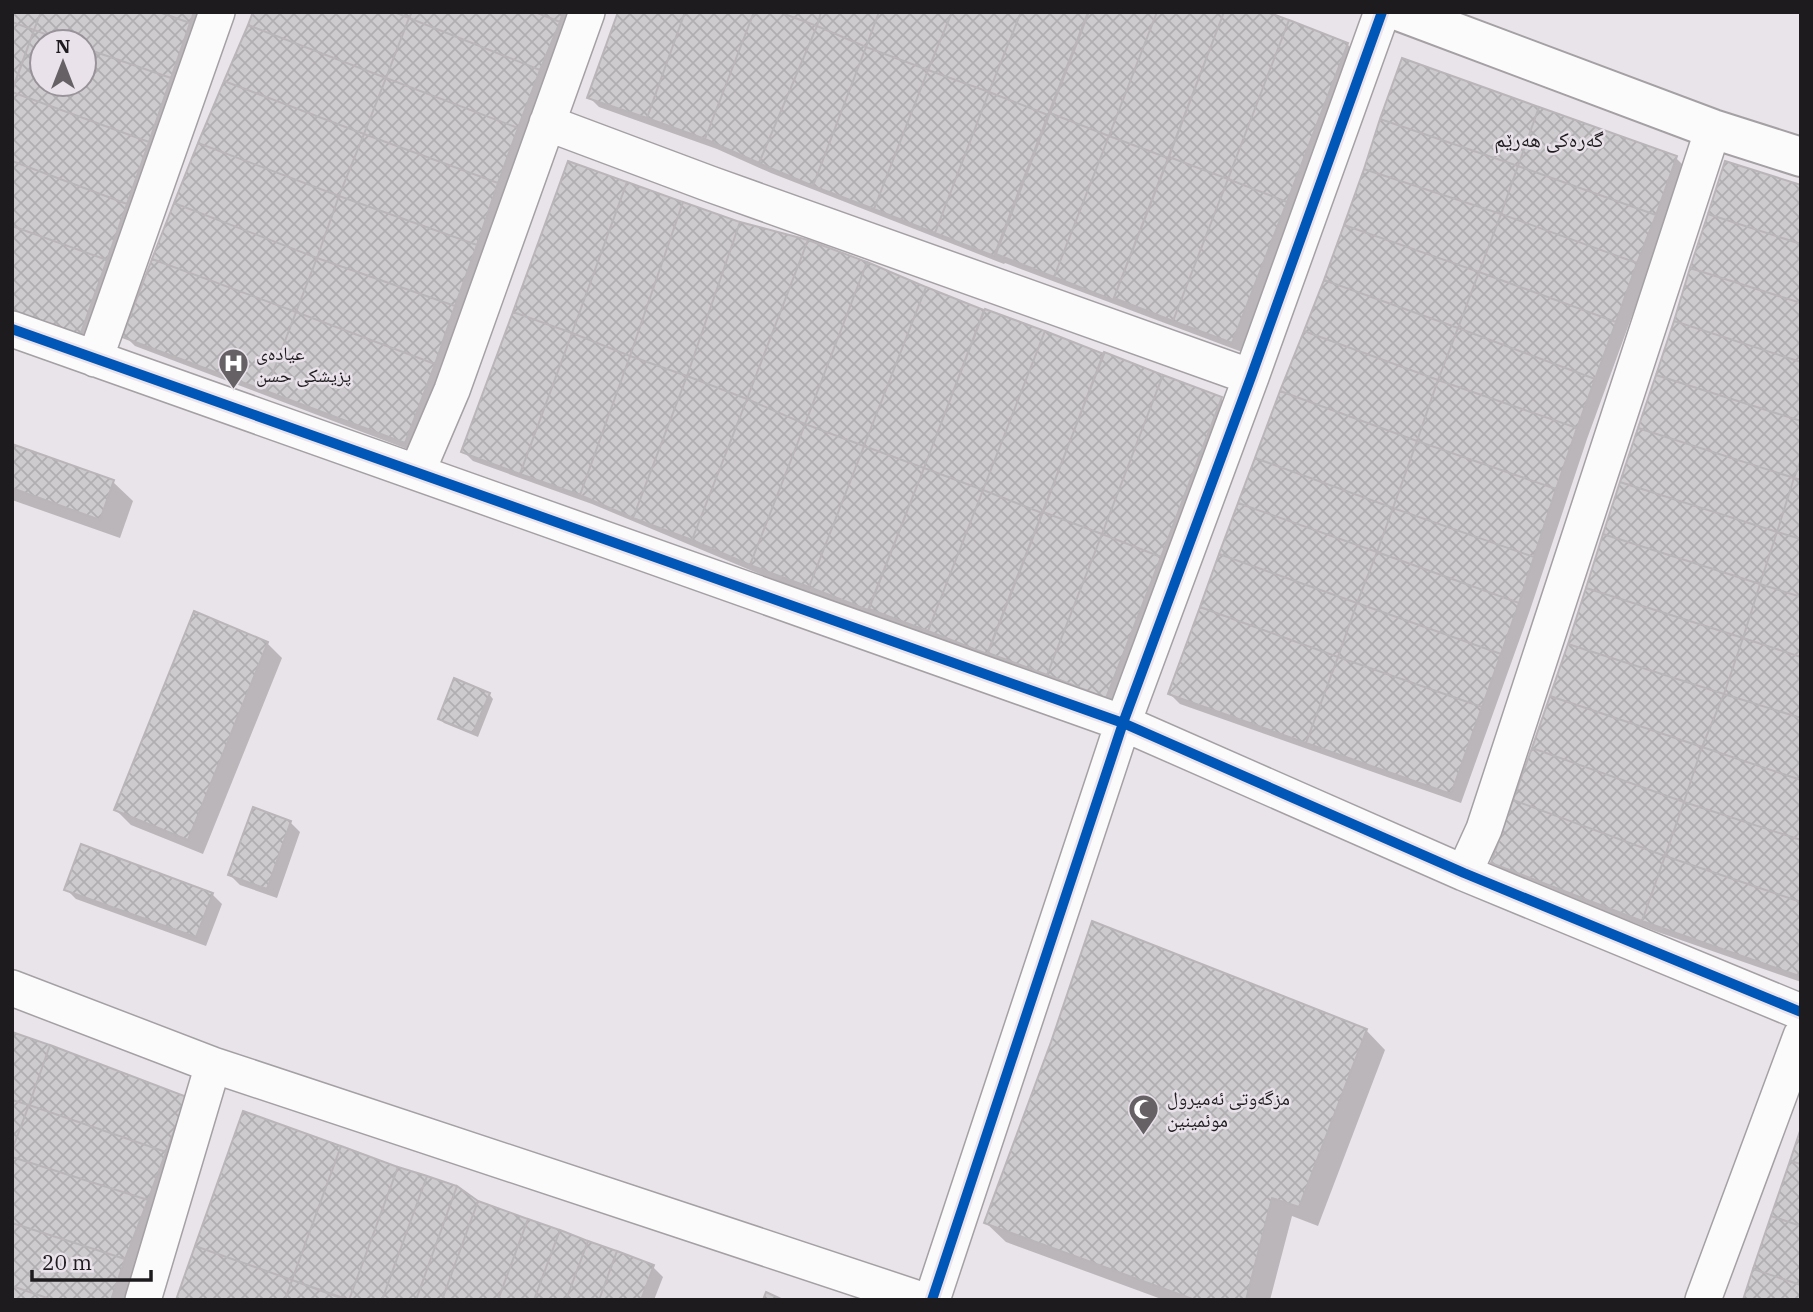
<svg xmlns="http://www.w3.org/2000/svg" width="1813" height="1312" viewBox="0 0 1813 1312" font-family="'IBM Plex Serif','Noto Naskh Arabic',serif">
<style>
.shadow{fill:#0003;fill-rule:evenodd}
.building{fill:url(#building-cross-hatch);stroke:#b9b5b9;stroke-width:2}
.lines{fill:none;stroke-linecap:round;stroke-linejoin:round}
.street-casing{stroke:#a4a0a4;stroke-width:38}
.secondary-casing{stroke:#a4a0a4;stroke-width:42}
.street{stroke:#fcfbfc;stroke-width:35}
.secondary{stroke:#fcfbfc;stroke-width:38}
.cycleway-casing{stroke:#eae2eb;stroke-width:15}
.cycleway{stroke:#0057b8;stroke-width:10}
.labels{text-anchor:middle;stroke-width:5;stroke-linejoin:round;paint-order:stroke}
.poi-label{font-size:19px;fill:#1e1b1e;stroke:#eae2eb;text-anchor:start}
.neighbourhood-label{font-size:21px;fill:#1e1b1e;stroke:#eae2eb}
</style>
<defs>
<pattern id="building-cross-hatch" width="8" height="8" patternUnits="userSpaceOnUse" patternTransform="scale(1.75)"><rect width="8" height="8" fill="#cecbcf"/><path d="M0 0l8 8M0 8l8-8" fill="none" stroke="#b0aeb1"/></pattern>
</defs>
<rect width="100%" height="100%" fill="#e9e4e9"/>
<!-- shadow -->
<path class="shadow" d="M12 12H208L88 349 12 320ZM42 42H84V84H42Z
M255 12H578L415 452 135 346 125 336Z
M620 12H1261L1347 44 1357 54 1242 352 1005 263 1004 264 771 173 717 149 599 107 589 97Z
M1676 158 1686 168 1587 439 1529 613 1461 803 1180 704 1170 694Z
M1801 187V982L1655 931 1503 872 1493 862Z
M740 224 808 242 984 311 1221 399 1231 409 1116 706 762 575 592 504 473 461 463 451Z
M12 446 113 482 133 501 120 538 12 500Z
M267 643 282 658 203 854 131 825 116 810Z
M489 694 493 699 478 737 444 723 440 719Z
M290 822 300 832 277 898 240 885 230 875Z
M66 889 212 894 222 904 206 946 76 899Z
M1366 1030 1385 1050 1318 1226 1292 1216 1270 1300H1164L1006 1242 986 1223Z
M186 1099 124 1300H12Z
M477 1202 653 1267 663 1277 654 1300H178Z"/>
<!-- building -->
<path class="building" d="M12 12H41L34 30 12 22Z
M41 12H159L190 23 171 78 84 48V42H67L34 30Z
M159 12H194L190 23Z
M253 12H394L409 18 386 78 248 25Z
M394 12H412L409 18Z
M412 12H535L560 22 540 70 409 18Z
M535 12H563L560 22Z
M618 12H685L647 118 587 98Z
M685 12H754L705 139 647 118Z
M754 12H779L817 26 759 163 705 139Z
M779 12H821L817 26Z
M821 12H879L866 47 817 26Z
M879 12H952L928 70 866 47Z
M952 12H1021L989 92 928 70Z
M1021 12H1088L1048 115 989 92Z
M1089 12H1157L1109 136 1050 113Z
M1157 12H1224L1168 158 1109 136Z
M1224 12H1267L1289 20 1228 179 1169 157Z
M409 18 540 70 518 128 386 78Z
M1289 20 1348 43 1287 202 1228 179Z
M12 22 34 30 12 90Z
M248 25 386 78 364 134 224 81Z
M817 26 866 47 813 186 759 163Z
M34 30 67 42H42V84H84V48L171 78 149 142 12 92Z
M866 47 928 70 874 209 813 186Z
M1402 58 1539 107 1518 166 1380 119Z
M928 70 989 92 935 233 874 209Z
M386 78 518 128 498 183 364 134Z
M224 81 364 134 339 196 198 143Z
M12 92 149 142 127 204 12 161Z
M989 92 1048 115 994 256 935 233Z
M1539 107 1677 156 1656 215 1518 166Z
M1050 113 1109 136 1054 277 996 254Z
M1380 119 1518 166 1501 214 1364 169Z
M364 134 498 183 477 245 339 196Z
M1109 136 1168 158 1113 300 1054 277Z
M198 143 339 196 317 258 174 203Z
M1169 157 1228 179 1173 321 1114 298Z
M12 161 127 204 107 260 12 226Z
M568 161 627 182 572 333 513 312Z
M1725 161 1801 185V244L1708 214Z
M1518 166 1656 215 1637 263 1501 214Z
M1364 169 1501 214 1479 272 1344 225Z
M1228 179 1287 202 1232 343 1173 321Z
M627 182 683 202 630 356 572 333Z
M339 196 477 245 455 306 317 258Z
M683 202 740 222 687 376 630 356Z
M174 203 317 258 296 312 152 259Z
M1501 214 1637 263 1616 322 1479 272Z
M1708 214 1801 244V303L1690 268Z
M740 222 808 240 747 399 687 376Z
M1344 225 1479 272 1458 328 1324 280Z
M12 226 107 260 78 341 12 315Z
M808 240 867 262 805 424 747 399Z
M317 258 455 306 435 364 296 312Z
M152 259 296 312 266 391 122 337Z
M867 262 926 287 864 446 805 424Z
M1690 268 1801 303V362L1674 321Z
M1479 272 1616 322 1595 379 1458 328Z
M1324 280 1458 328 1438 380 1304 331Z
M926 287 984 310 924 468 864 446Z
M985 309 1045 331 983 490 924 468Z
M296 312 435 364 405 443 266 391Z
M513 312 572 333 520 474 461 452Z
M1674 321 1801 362V421L1656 375Z
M1458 328 1595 379 1577 428 1438 380Z
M1045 331 1104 354 1042 513 983 490Z
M1304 331 1438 380 1417 441 1280 391Z
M572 333 630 356 580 495 520 474Z
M1104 352 1163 375 1102 534 1043 512Z
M630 356 687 376 633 518 580 495Z
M1163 375 1222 397 1161 557 1102 534Z
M1656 375 1801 421V459L1794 478 1638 428Z
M687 376 747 399 692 540 633 518Z
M1438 380 1577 428 1556 489 1417 441Z
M1280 391 1417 441 1393 508 1255 458Z
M747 399 805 424 750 565 692 540Z
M805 424 864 446 809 587 750 565Z
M1638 428 1794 478 1777 532 1620 482Z
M1417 441 1556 489 1534 557 1393 508Z
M12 444 114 480 100 520 12 488Z
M864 446 924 468 868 610 809 587Z
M1255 458 1393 508 1377 552 1238 503Z
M1801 459V480L1794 478Z
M924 468 983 490 928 631 869 609Z
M1794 478 1801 480V539L1777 532Z
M1620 482 1777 532 1760 584 1603 534Z
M983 490 1042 513 987 654 928 631Z
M1238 503 1377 552 1357 603 1219 554Z
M1393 508 1534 557 1519 603 1377 552Z
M1043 512 1102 534 1047 675 988 653Z
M1777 532 1801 539V597L1760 584Z
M1102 534 1161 557 1106 698 1047 675Z
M1603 534 1760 584 1743 638 1586 588Z
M1377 552 1519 603 1501 654 1357 603Z
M1219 554 1357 603 1338 657 1200 607Z
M1760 584 1801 597V657L1743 638Z
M1586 588 1743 638 1724 694 1568 644Z
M1357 603 1501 654 1482 707 1338 657Z
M1200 607 1338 657 1306 743 1168 694Z
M194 611 268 642 188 840 114 810Z
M1743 638 1801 657V718L1724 694Z
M1568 644 1724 694 1702 747 1550 696Z
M1338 657 1482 707 1451 794 1306 743Z
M454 678 490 693 473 733 438 719Z
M1724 694 1801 718V780L1702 747Z
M1550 696 1702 747 1684 802 1532 748Z
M1702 747 1801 780V840L1684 802Z
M1532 748 1684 802 1665 856 1513 800Z
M1513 800 1665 856 1642 921 1491 863Z
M1684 802 1801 840V902L1665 856Z
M253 807 291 821 267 889 228 875Z
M81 844 213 893 196 937 64 890Z
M1665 856 1801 902V971L1799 976 1642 921Z
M1092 921 1367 1029 1299 1207 1272 1198 1246 1300H1195L984 1223 1051 1042Z
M12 1032 50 1045 29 1105 12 1100Z
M50 1045 187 1097 166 1152 29 1105Z
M12 1100 29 1105 12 1150Z
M29 1105 166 1152 148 1200 12 1157V1150Z
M243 1111 341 1146 292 1280 195 1246Z
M1801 1128V1164L1790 1161Z
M341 1146 398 1167 349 1300 292 1280Z
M12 1157 148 1200 125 1259 12 1223Z
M1790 1161 1801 1164V1226L1771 1216Z
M398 1167 427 1176 382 1300H349Z
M427 1176 457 1186 416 1300H382Z
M457 1186 478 1201 442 1300H416Z
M478 1201 528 1219 498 1300H442Z
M1771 1216 1801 1226V1285L1753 1269Z
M528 1219 560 1230 534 1300H498Z
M12 1223 125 1259 111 1300H53L12 1286Z
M560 1230 588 1241 566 1300H534Z
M588 1241 617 1251 599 1300H566Z
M195 1246 292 1280 285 1300H176Z
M617 1251 654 1265 641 1300H599Z
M1753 1269 1801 1285V1300H1743Z
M292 1280 346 1300H285Z
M12 1286 53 1300H12Z
M766 1292 783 1300H763Z"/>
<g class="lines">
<defs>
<path id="street" d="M547 123 710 184 1251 377
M12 329 1123 723 1464 873 1801 1012
M95 359 217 12
M417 472 452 390 587 12
M1464 873 1484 829 1713 129
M12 988 213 1065 922 1300
M143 1300 213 1065
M932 1300 1123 723 1251 377 1382 12
M1703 1300 1801 1036"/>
<path id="secondary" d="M1401 12 1713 129 1801 157"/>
</defs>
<!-- street casing -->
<use href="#street" class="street-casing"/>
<!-- secondary casing -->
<use href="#secondary" class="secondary-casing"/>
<!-- street -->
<use href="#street" class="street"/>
<!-- secondary -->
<use href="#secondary" class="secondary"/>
<defs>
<path id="cycleway" d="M12 329 1123 723 1464 873 1801 1012
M932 1300 1123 723 1251 377 1382 12"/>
</defs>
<!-- cycleway casing -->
<use href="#cycleway" class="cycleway-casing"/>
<!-- cycleway -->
<use href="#cycleway" class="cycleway"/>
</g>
<!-- icons -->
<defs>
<symbol id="hospital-pin" viewBox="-11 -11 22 30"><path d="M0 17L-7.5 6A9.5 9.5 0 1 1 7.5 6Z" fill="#656165" stroke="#eae2eb"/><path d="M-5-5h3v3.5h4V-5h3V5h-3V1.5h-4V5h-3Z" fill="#fff"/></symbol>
<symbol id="mosque-pin" viewBox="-11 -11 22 30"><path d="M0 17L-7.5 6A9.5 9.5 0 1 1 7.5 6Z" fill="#656165" stroke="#eae2eb"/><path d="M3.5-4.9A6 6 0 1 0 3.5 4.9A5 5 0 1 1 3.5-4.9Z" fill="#fff"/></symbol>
</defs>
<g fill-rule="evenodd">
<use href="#hospital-pin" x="216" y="346" width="35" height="47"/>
<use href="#mosque-pin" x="1126" y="1092" width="35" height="47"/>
</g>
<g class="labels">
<!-- poi labels -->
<g class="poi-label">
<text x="256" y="360">عیادەی<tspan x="256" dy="22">پزیشکی حسن</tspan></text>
<text x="1167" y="1105">مزگەوتی ئەمیرول<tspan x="1167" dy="22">موئمینین</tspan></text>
</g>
<!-- neighbourhood labels -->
<g class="neighbourhood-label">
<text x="1549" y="147">گەرەکی هەرێم</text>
</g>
</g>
<!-- border -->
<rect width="1813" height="1312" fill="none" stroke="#1e1b1e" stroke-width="28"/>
<!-- north arrow -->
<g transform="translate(63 63)"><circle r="33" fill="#eae2eb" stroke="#989299" stroke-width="2"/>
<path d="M0-5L12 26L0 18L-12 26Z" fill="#656165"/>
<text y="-10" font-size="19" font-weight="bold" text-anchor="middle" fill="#1e1b1e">N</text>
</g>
<!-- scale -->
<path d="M32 1270v10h119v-10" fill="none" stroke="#1e1b1e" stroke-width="3.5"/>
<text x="42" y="1270" font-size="21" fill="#1e1b1e" stroke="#eae2eb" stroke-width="5" paint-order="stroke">20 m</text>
</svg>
